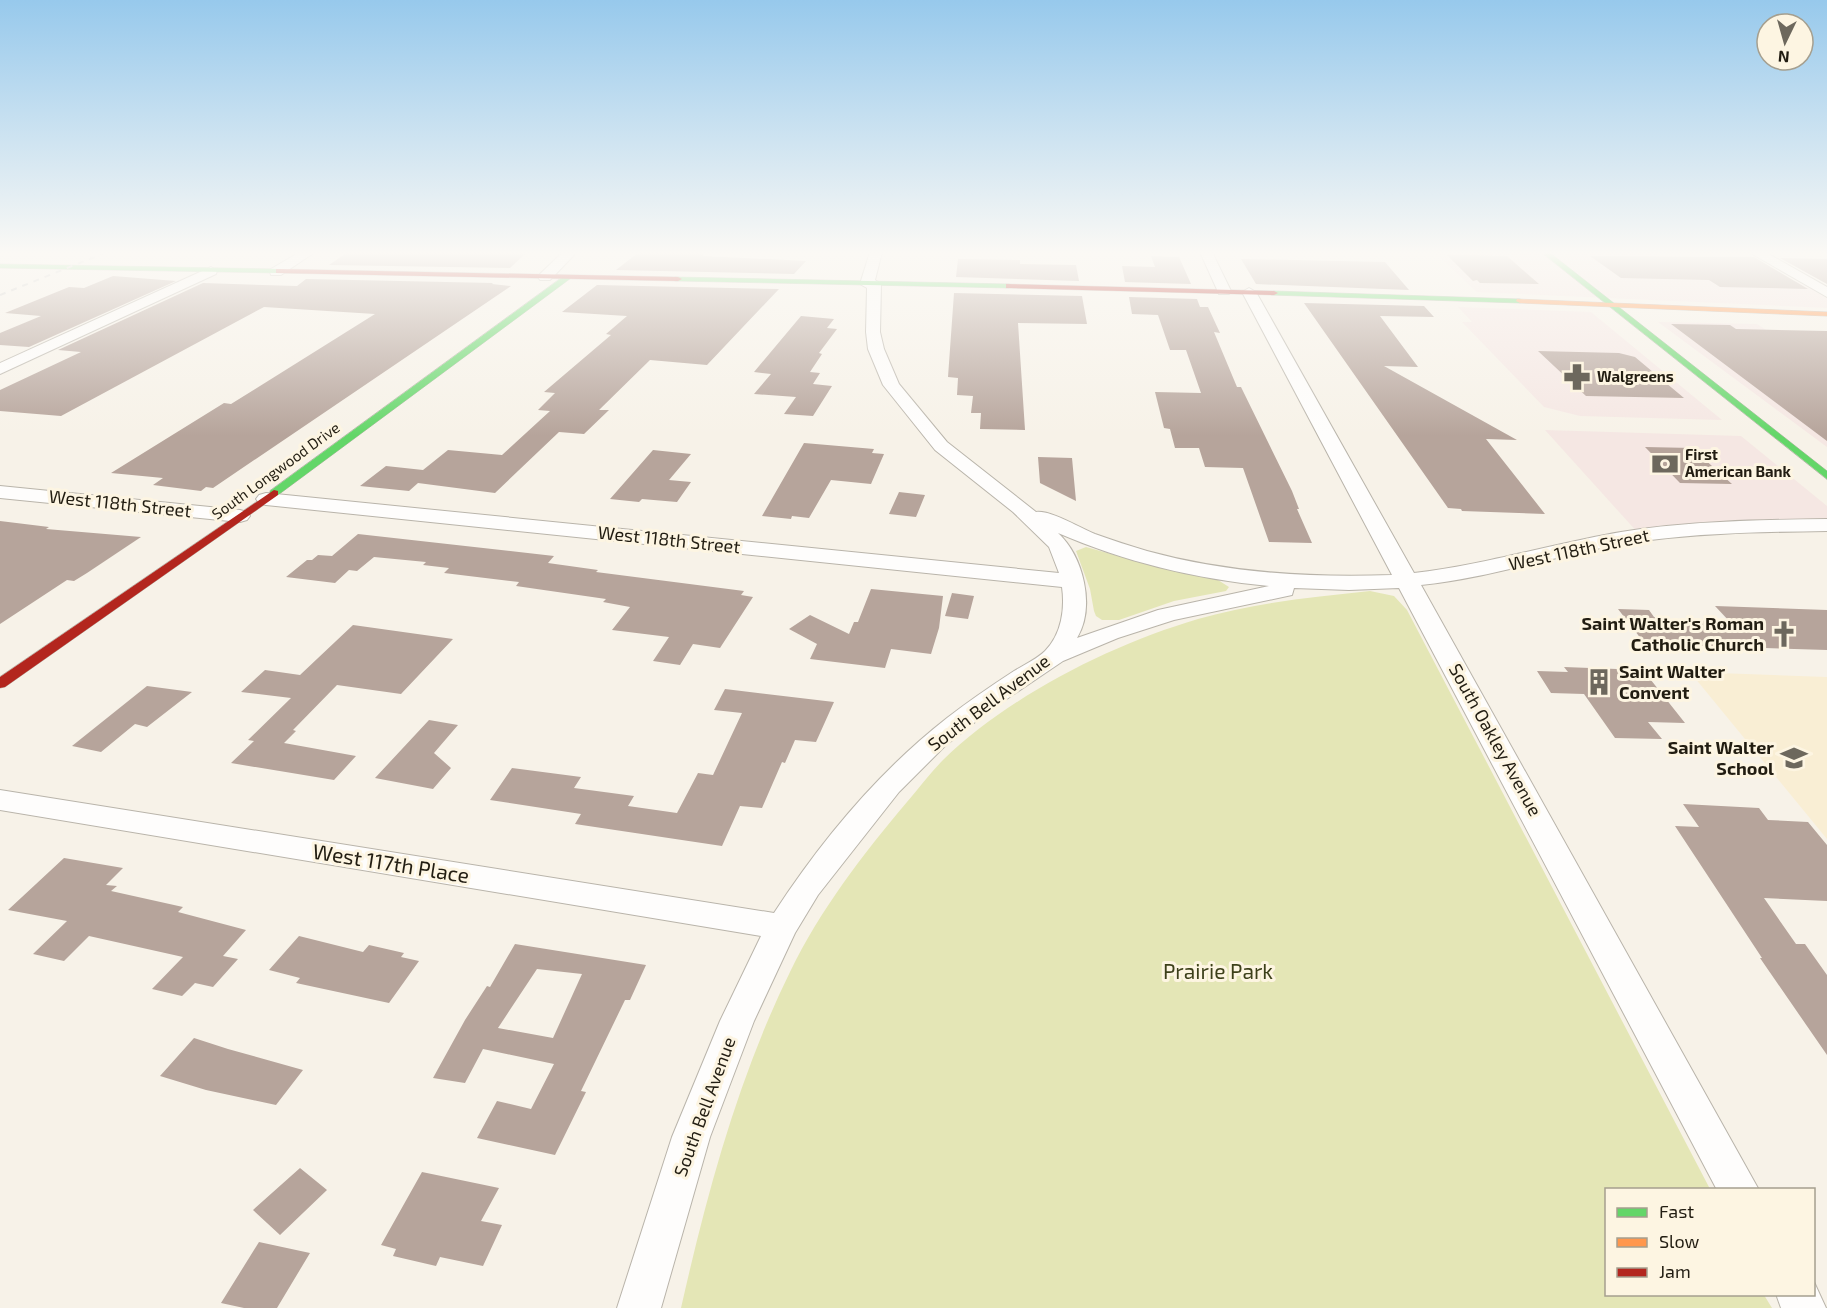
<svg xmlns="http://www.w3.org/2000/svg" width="1827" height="1308" viewBox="0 0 1827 1308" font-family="'Exo 2',sans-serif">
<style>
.commercial{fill:#f5e7e3}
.built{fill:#f9eed4}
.green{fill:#e4e6b6}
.building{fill:#b6a49b;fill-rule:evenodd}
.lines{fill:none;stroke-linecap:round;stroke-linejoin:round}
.street-casing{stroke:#b9b4aa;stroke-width:2}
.fast-casing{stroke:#b9b4aa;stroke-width:1}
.slow-casing{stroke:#b9b4aa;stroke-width:1}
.jam-casing{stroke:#b9b4aa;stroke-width:1}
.street{fill:#fefdfc;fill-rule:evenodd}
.fast{fill:#63d668;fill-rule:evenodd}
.slow{fill:#ff974d;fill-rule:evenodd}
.jam{fill:#b3261e;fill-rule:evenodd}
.rail{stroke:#cccbc9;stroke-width:2;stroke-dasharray:6 6;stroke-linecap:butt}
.labels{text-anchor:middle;stroke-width:6;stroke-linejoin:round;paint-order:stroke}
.far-poi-label{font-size:15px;font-weight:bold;fill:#221d12;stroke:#fdf5e2;text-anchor:start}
.far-street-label{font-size:15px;fill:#221d12;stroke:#fdf5e2}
.street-label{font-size:18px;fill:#221d12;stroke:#fdf5e2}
.poi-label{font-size:18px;font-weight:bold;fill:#221d12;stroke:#fdf5e2;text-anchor:end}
.near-street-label{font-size:21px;fill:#221d12;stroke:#fdf5e2}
.near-park-label{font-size:21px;fill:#3d401a;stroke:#fdf5e2}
</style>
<rect width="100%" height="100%" fill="#f7f2e8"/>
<!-- commercial -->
<path class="commercial" d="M1434 252H1654L1695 279 1796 281 1827 298V308L1477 292Z
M1458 307 1591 312 1722 420 1580 416 1544 407 1462 322H1472Z
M1658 322 1757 324 1827 370V447Z
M1545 430 1741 436 1827 506V524L1639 534Z"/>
<!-- built -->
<path class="built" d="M1690 672 1827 677V839Z"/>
<!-- green -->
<path class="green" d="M1086 547 1165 569 1218 580 1229 587 1226 591 1174 601 1119 620H1102L1096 616 1094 611 1090 589 1076 551Z
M1370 591 1394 596 1407 610 1710 1189 1606 1190V1294L1764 1295 1772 1308H681C707 1193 738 1078 790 972 820 910 863 854 907 802 919 788 930 773 943 760 1009 696 1110 645 1198 619 1254 603 1312 597 1370 591Z"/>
<!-- building -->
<path class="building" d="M348 252H527L510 268 329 265Z
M639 252H705L703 256 806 261 794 274 616 270Z
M1447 255 1507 256 1539 284 1480 283 1477 280 1473 281Z
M1151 256 1179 257 1191 284 1125 282 1122 266 1155 267Z
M1590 256 1754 257 1808 289 1720 287 1709 280 1621 278Z
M1780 258 1827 259V284Z
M958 259 1020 260V264L1076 265 1079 281 956 277Z
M1241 259 1385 262 1409 290 1256 284Z
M113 276 176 281 29 347 0 345V333L41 316 5 313 69 287 84 288Z
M306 279 493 283 492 284 511 286 213 488 206 487 201 491 153 485 163 478 111 473 224 403 231 404 375 314 264 307 61 416 0 411V390L81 352 58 350 203 283 297 286Z
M597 285 779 289 707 365 650 360 599 410H609L584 434 559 432 495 493 418 483 409 491 360 486 386 466 423 470 448 450 502 455 550 411 538 410 555 393 544 392 611 335 606 334 627 316 562 312Z
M954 293 1082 296 1087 324 1018 323 1025 430 980 429 981 413H971L973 396 957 395 958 378 948 377Z
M1129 297 1197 299 1200 307H1208L1220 333 1214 332 1237 387H1241L1292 491 1299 509H1297L1312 543 1269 542 1243 468 1205 467 1199 448H1175L1170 429 1164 428 1155 392 1201 393 1186 350H1170L1158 315 1132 314Z
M1304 303 1424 306 1434 317 1380 316 1418 367 1384 366 1517 440 1486 439 1545 514 1462 511 1461 509 1448 508Z
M801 316 834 319 827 328 837 329 819 353 822 354 810 372 820 373 813 384 832 386 813 416 784 414 796 397 754 394 771 374 754 372Z
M1671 324 1730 325 1736 329 1827 331V441Z
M1538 351 1619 353 1635 357 1684 398 1586 396Z
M804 443 874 449 872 453 884 454 871 484 831 480 809 518 792 516 791 519 762 516Z
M1645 447 1692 448 1732 484 1680 483Z
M653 450 691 454 669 480 691 482 677 502 642 499 639 502 610 499Z
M1038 457 1072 458 1076 501 1040 483Z
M899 492 925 495 916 517 889 514Z
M0 521 49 527 46 529 141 537 87 573 74 581 67 580 0 624Z
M358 534 554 556 548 563 598 570 596 572 744 591 741 595 753 597 720 648 693 644 680 665 653 661 669 637 612 630 630 607 603 602 606 599 516 586 519 582 444 573 449 568 423 565 426 562 374 557 357 571 349 570 335 583 286 577 307 560H312L318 555 332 556Z
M871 589 943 596 939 628 931 654 891 649 885 668 810 659 817 644 789 629 810 615 849 634 854 622H858Z
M952 593 974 596 968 619 945 616Z
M1715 606 1827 610V650L1645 644 1618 609 1649 610 1654 617 1671 619 1730 622Z
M353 625 453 639 401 694 337 685 293 730 296 731 284 743 356 756 334 780 231 763 254 741 248 740 291 698 241 692 265 670 300 675Z
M1564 667 1643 670 1685 723 1648 722 1662 739 1615 738 1584 694 1551 693 1537 671 1568 672Z
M147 686 192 692 147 727 135 724 101 752 72 746Z
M725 689 834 702 816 742 795 740 785 763 782 762 762 808 740 806 722 846 575 824 581 814 490 800 512 768 581 777 574 788 634 796 628 806 677 813 698 773 713 775 742 713 714 710Z
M429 720 458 725 434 753 451 768 433 789 375 778Z
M1683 804 1759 808 1768 820 1808 822 1827 845V901L1764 898 1796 944H1805L1827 975V1055L1760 958H1762L1675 826 1699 827Z
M64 858 123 868 106 885 117 886 111 891 183 907 178 912 246 930 223 956 238 959 213 987 195 983 182 996 152 989 183 957 89 936 64 961 33 954 67 921 8 910Z
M299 936 363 952 369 945 404 953 401 957 419 961 389 1003 296 983 300 978 269 970Z
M515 944 646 965 630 1000H625L581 1091 586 1092 555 1155 477 1138 497 1101 531 1109 554 1064 483 1049 465 1083 433 1078 465 1020 487 986 490 987ZM537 969 582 974 553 1038 498 1028Z
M194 1038 228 1049 303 1070 276 1105 206 1090 160 1076Z
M300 1168 327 1190 280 1235 253 1210Z
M422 1172 499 1188 481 1221 502 1225 483 1266 440 1257 436 1266 393 1256 396 1249 381 1245Z
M259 1242 310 1253 277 1308H244L221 1303Z"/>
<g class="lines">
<defs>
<path id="street" d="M300 252H315L281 275H271L270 272 271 269Z
M563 252H577L550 280H540L538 277 540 274Z
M870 252H882L875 280 881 284 880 332 884 349 899 384 947 442 1036 512C1051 510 1080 528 1095 534 1112 540 1130 546 1147 551 1227 573 1309 578 1392 575L1242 292 1249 288 1256 292 1414 573C1484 565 1551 544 1621 532 1689 521 1758 520 1827 519V531C1759 532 1690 533 1622 544 1554 556 1489 578 1421 585L1759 1190H1717L1399 588 1349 590 1294 588 1292 595 1174 620 1118 638 1063 661 989 711 945 746 899 792 818 895 795 933 754 1021 710 1137 661 1308H617L672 1137 720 1021 761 936 0 810V790L774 913C821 841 879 771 947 718 969 701 991 686 1014 671 1024 665 1037 659 1045 651 1062 634 1065 608 1062 587L266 505 259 503 256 499 259 495 266 493 1059 573 1049 547 1013 512 935 450 883 385 868 349 866 332 867 288 860 284ZM1058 533C1125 562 1196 579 1269 586L1158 610 1077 638C1096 606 1083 556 1058 533Z
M1200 252H1212L1231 291 1229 294H1219Z
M1749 252H1765L1827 287V297Z
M211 267 217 271 216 274 0 374V363Z
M0 486 240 510 247 512 250 516 247 520 240 522 0 498Z
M1814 1282 1826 1308H1781L1776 1294H1814Z"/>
<path id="fast" d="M1541 252H1549L1827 471V479Z
M0 264 279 269 283 271 279 273 0 268Z
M564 276 571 278 278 495H270V491Z
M675 277 1009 284 1013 286 1009 288 678 281H675Z
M1274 291 1520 299 1524 301 1520 303 1271 295 1270 293Z"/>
<path id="slow" d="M1517 299 1827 312V316L1520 303 1516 301Z"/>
<path id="jam" d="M279 269 678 277 682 279 678 281 276 273V269Z
M1006 284 1274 291 1278 293 1274 295 1009 288H1006Z
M274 490 278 491V495L5 687 0 688V677Z"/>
</defs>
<!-- street casing -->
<use href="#street" class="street-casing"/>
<!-- fast casing -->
<use href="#fast" class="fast-casing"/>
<!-- slow casing -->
<use href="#slow" class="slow-casing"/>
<!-- jam casing -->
<use href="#jam" class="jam-casing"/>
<!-- street -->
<use href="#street" class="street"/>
<!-- fast -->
<use href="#fast" class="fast"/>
<!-- slow -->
<use href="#slow" class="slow"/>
<!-- jam -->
<use href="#jam" class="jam"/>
<!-- rail -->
<path class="rail" d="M0 295 107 252"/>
</g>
<!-- sky -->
<linearGradient id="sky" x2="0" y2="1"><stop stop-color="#97c9ec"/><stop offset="0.58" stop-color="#fbf9f5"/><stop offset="1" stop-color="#fbf9f5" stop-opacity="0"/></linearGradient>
<rect width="1827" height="436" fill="url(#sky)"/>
<!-- icons -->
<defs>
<symbol id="pharmacy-bare" viewBox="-9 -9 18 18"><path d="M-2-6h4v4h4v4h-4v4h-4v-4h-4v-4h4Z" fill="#6d685d" stroke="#fdf5e2" stroke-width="2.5" paint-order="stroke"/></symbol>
<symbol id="bank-bare" viewBox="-9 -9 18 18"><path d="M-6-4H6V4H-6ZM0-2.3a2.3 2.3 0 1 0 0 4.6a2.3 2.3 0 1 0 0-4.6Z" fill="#6d685d" stroke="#fdf5e2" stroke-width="2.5" paint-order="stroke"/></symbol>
<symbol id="church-bare" viewBox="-9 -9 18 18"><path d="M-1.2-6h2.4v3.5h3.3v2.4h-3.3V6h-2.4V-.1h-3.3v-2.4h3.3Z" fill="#6d685d" stroke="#fdf5e2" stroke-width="2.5" paint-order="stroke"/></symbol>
<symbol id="building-bare" viewBox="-9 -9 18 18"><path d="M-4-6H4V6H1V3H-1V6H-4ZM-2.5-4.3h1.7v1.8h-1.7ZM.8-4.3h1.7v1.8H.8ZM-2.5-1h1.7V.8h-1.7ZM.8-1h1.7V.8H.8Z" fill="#6d685d" stroke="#fdf5e2" stroke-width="2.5" paint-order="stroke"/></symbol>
<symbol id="school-bare" viewBox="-9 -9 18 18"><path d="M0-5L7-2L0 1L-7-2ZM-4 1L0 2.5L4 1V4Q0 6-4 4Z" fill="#6d685d" stroke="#fdf5e2" stroke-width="2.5" paint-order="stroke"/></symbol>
</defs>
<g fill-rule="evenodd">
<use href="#pharmacy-bare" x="1558" y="358" width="38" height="38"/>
<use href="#bank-bare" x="1646" y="445" width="38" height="38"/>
<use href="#church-bare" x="1765" y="615" width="38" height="38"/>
<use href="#building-bare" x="1580" y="663" width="38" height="38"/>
<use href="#school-bare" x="1775" y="739" width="38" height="38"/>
</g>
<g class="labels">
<!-- far-poi labels -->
<g class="far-poi-label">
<text x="1597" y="382">Walgreens</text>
<text x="1685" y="460">First<tspan x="1685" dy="17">American Bank</tspan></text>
</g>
<!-- far-street labels -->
<g class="far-street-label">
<text transform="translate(276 471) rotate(-36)" y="5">South Longwood Drive</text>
</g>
<!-- street labels -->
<g class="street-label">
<text transform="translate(120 504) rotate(6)" y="6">West 118th Street</text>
<text transform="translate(669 540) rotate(6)" y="6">West 118th Street</text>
<text transform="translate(1579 550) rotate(-12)" y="6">West 118th Street</text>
<text transform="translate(989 703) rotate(-37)" y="6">South Bell Avenue</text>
<text transform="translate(1495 740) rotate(61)" y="6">South Oakley Avenue</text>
<text transform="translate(705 1107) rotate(-70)" y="6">South Bell Avenue</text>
</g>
<!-- poi labels -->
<g class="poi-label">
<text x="1764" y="630">Saint Walter's Roman<tspan x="1764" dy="21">Catholic Church</tspan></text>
<text x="1619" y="678" text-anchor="start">Saint Walter<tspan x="1619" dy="21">Convent</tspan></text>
<text x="1774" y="754">Saint Walter<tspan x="1774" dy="21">School</tspan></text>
</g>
<!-- near-street labels -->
<g class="near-street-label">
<text transform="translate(391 864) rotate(9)" y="7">West 117th Place</text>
</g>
<!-- near-park labels -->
<g class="near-park-label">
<text x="1218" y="979">Prairie Park</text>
</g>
</g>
<!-- legend -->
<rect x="1605" y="1188" width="210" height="108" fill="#fdf5e2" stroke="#a59f8f" stroke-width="1.5"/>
<rect x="1617" y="1208" width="30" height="9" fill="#63d668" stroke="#a59f8f" stroke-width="1.5"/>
<text x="1659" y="1218" font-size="18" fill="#221d12">Fast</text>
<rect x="1617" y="1238" width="30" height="9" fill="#ff974d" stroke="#a59f8f" stroke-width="1.5"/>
<text x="1659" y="1248" font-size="18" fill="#221d12">Slow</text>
<rect x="1617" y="1268" width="30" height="9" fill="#b3261e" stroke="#a59f8f" stroke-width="1.5"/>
<text x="1659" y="1278" font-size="18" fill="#221d12">Jam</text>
<!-- north arrow -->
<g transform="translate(1785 42) rotate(185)"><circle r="28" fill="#fdf5e2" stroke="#a59f8f" stroke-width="1.5"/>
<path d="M0-4.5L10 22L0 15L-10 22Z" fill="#6d685d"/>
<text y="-9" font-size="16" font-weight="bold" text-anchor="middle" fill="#221d12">N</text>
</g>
</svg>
